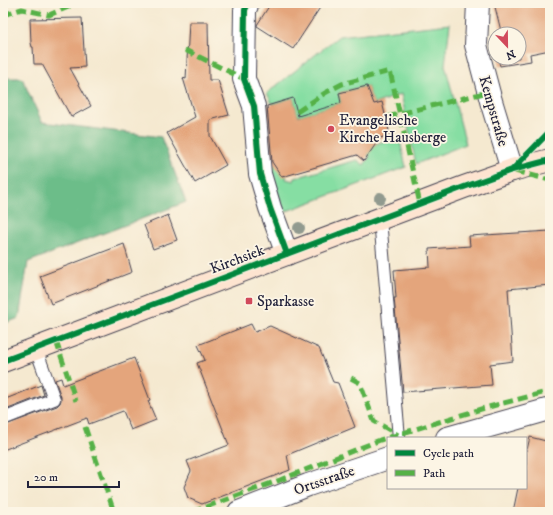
<svg xmlns="http://www.w3.org/2000/svg" width="553" height="515" viewBox="0 0 553 515" font-family="'IM FELL DW Pica',serif">
<style>
.green{fill:#86dea3;stroke:#54806f}
.forest{fill:#6cbd89;stroke:#477062}
.building{fill:#e4a57c}
.lines{fill:none;stroke-linecap:round;stroke-linejoin:round}
.lane-casing{stroke:#424051;stroke-width:14}
.street-casing{stroke:#424051;stroke-width:24}
.secondary-casing{stroke:#424051;stroke-width:24}
.lane{stroke:#fff;stroke-width:12}
.street{stroke:#fff;stroke-width:22}
.secondary{stroke:#fde4d0;stroke-width:22}
.quiet{stroke:#55b146;stroke-width:5;stroke-dasharray:10 5;stroke-linecap:butt}
.cycleway-casing{stroke:#fcf5e5;stroke-width:8}
.cycleway{stroke:#00873e;stroke-width:6}
.tree{fill:#919a8f}
.poi-dot{fill:#d1495b;stroke:#fcf5e5;stroke-width:1.5}
.labels{text-anchor:middle;stroke-width:3.5;stroke-linejoin:round;paint-order:stroke}
.street-label{font-size:15px;fill:#22223b;stroke:#fcf5e5}
.poi-label{font-size:15px;fill:#22223b;stroke:#fcf5e5;text-anchor:start}
</style>
<rect width="100%" height="100%" fill="#fcf5e5"/>
<filter id="ink" filterUnits="userSpaceOnUse"><feTurbulence type="fractalNoise" baseFrequency=".025" numOctaves="2"/><feDisplacementMap in="SourceGraphic" scale="8" xChannelSelector="R" yChannelSelector="G"/><feConvolveMatrix kernelMatrix="1 2 1 2 8 2 1 2 1" color-interpolation-filters="sRGB"/></filter>
<filter id="wash" filterUnits="userSpaceOnUse"><feTurbulence type="fractalNoise" baseFrequency=".012" numOctaves="4" result="noise"/><feDisplacementMap in="SourceGraphic" scale="16" xChannelSelector="R" yChannelSelector="G"/><feGaussianBlur stdDeviation="0.9" result="paint"/><feColorMatrix in="noise" values="0 0 0 0 0 0 0 0 0 0 0 0 0 0 0 0 0 1.4 0 .05"/><feComposite in="paint" operator="in"/></filter>
<g filter="url(#wash)">
<rect width="100%" height="100%" fill="#f5e9d0"/>
<!-- green -->
<path class="green" d="M450 24 445 65 466 144 416 164 401 94 374 104 367 86 339 93 341 103 298 116 293 98 272 104 267 93 339 36Z
M399 137 406 167 284 212 274 182 270 167 277 165 287 173 286 179 294 181 295 178 357 160 364 165 370 156 366 153 365 147Z"/>
<!-- forest -->
<path class="forest" d="M3 78H22L42 122 161 137 186 202 28 262 19 318 3 324Z"/>
<g id="blocks">
<!-- building -->
<path class="building" d="M271 3H323L293 49 257 26V25Z
M494 3H550V50L530 54 531 61 500 66 498 58H519V34H495V37L494 33 501 31Z
M82 18 85 67 70 68 91 106 71 117 42 64H34L33 47H32L31 43 30 19Z
M189 22H208L209 80H218L229 115 210 120V136L226 165 195 183 167 133 195 117 183 78 186 79Z
M367 86 374 104 382 102 390 135 380 138 364 161 357 155 282 177 272 162 267 106 293 98 298 116 341 103 339 93Z
M168 215 177 240 153 249 144 225Z
M550 231V285L508 289 513 361 490 364 492 385 403 392 394 298H396L394 270 430 267 429 249 470 246 469 236Z
M124 244 132 272 51 304 40 276Z
M251 324 255 332 270 326 319 348 333 382 338 383 355 427 287 455 290 470 202 504 188 498 184 487 191 471 187 461 229 445 197 363 205 360 198 345Z
M134 358 150 400 148 401 156 420 131 430 123 411 89 424 87 418 3 450V426L57 406 60 403 61 400V397L55 380 61 378 63 385Z
M41 385 44 395 3 411V400Z
M530 437 550 442V512H513L518 488H526V454Z"/>
</g>
</g>
<g filter="url(#ink)">
<use href="#blocks" fill-opacity="0" stroke="#424051" stroke-width="1"/>
<g class="lines">
<defs>
<path id="lane" d="M380 219 399 438
M3 419 54 399 36 349"/>
<path id="street" d="M248 3 245 10 244 79 254 106 260 174 270 208 287 254
M478 3 476 45 491 101 512 170
M447 438 550 409
M239 512 308 485 388 458"/>
<path id="secondary" d="M3 361 464 187 512 170 550 160"/>
</defs>
<!-- lane casing -->
<use href="#lane" class="lane-casing"/>
<!-- street casing -->
<use href="#street" class="street-casing"/>
<!-- secondary casing -->
<use href="#secondary" class="secondary-casing"/>
<!-- lane -->
<use href="#lane" class="lane"/>
<!-- street -->
<use href="#street" class="street"/>
<!-- secondary -->
<use href="#secondary" class="secondary"/>
<!-- quiet -->
<path class="quiet" d="M3 15 22 9 49 15 78 3
M185 50 244 79
M297 112 325 93 342 84 390 71 420 204
M387 117 488 92
M515 171 550 180
M56 341 76 401
M351 378 360 383 374 421 398 435
M85 427 114 512
M192 512 280 480 380 440 481 409 550 391"/>
<defs>
<path id="cycleway" d="M248 3 245 10 244 79 254 106 260 174 270 208 287 254
M512 170 550 131
M3 361 464 187 512 170 550 160"/>
</defs>
<!-- cycleway casing -->
<use href="#cycleway" class="cycleway-casing"/>
<!-- cycleway -->
<use href="#cycleway" class="cycleway"/>
</g>
<!-- trees -->
<g class="tree">
<circle cx="380" cy="198" r="6"/>
<circle cx="299" cy="228" r="6"/>
</g>
</g>
<!-- markers -->
<g class="poi-dot">
<circle cx="331" cy="129" r="4"/>
<rect x="245" y="297" width="8" height="8" rx="2"/>
</g>
<g class="labels">
<!-- street labels -->
<g class="street-label">
<text transform="translate(494 111) rotate(74)" y="5">Kempstraße</text>
<text transform="translate(237 259) rotate(-21)" y="5">Kirchsiek</text>
<text transform="translate(324 480) rotate(-19)" y="5">Ortsstraße</text>
</g>
<!-- poi labels -->
<g class="poi-label">
<text x="339" y="125">Evangelische<tspan x="339" dy="17">Kirche Hausberge</tspan></text>
<text x="257" y="306">Sparkasse</text>
</g>
</g>
<!-- margin -->
<rect width="553" height="515" fill="none" stroke="#fcf5e5" stroke-width="16"/>
<!-- legend -->
<rect x="387" y="437" width="140" height="52" fill="#fcf5e5" stroke="#a5a1a1"/>
<rect x="395" y="450" width="20" height="6" fill="#00873e" stroke="#a5a1a1"/>
<text x="423" y="457" font-size="12" fill="#22223b">Cycle path</text>
<rect x="395" y="470" width="20" height="6" fill="#55b146" stroke="#a5a1a1"/>
<text x="423" y="477" font-size="12" fill="#22223b">Path</text>
<!-- north arrow -->
<g transform="translate(507 46) rotate(158)"><circle r="19" fill="#fcf5e5" stroke="#a5a1a1"/>
<path d="M0-3L7 15L0 10L-7 15Z" fill="#d1495b"/>
<text y="-6" font-size="11" font-weight="bold" text-anchor="middle" fill="#22223b">N</text>
</g>
<!-- scale -->
<path d="M28 481v6h91v-6" fill="none" stroke="#22223b" stroke-width="2"/>
<text x="34" y="481" font-size="12" fill="#22223b" stroke="#fcf5e5" stroke-width="3" paint-order="stroke">20 m</text>
</svg>
